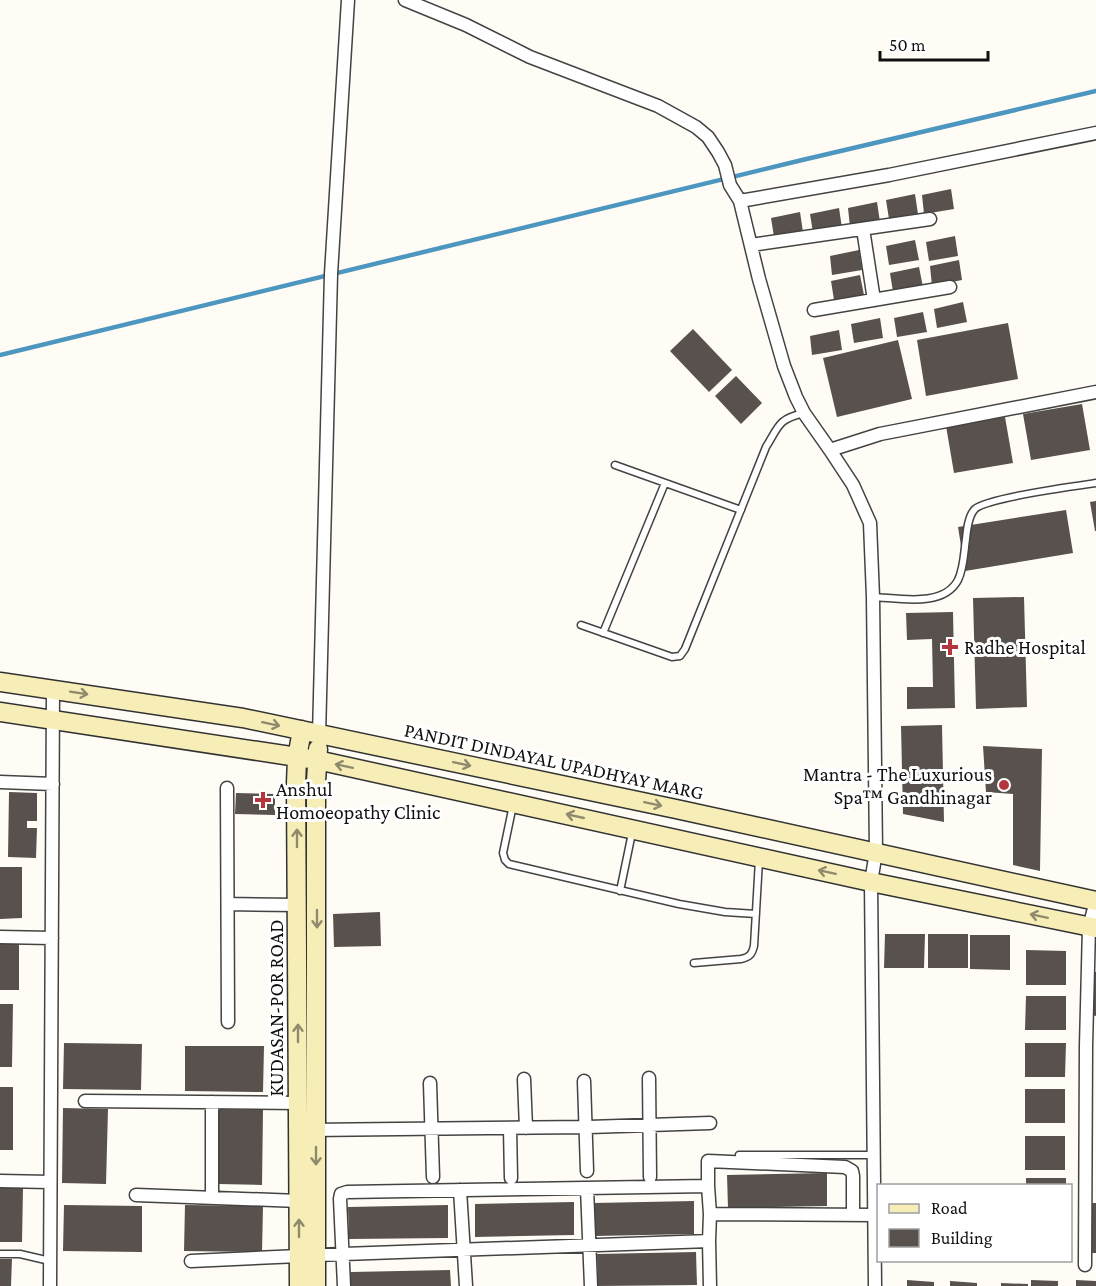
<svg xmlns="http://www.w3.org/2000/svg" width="1096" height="1286" viewBox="0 0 1096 1286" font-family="'Crimson Pro',serif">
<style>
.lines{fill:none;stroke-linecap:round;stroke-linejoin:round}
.stream{stroke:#4d96c0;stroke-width:4.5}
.building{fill:#58514e}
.lane-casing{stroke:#434343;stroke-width:9}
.street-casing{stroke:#434343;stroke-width:15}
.secondary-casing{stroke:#323232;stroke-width:21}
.lane{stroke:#fff;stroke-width:6}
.street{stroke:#fff;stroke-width:12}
.secondary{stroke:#f7eeb7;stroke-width:18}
.oneway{stroke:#8f8a6c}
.poi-dot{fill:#b3363f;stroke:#fff;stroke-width:2}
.labels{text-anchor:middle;stroke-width:6;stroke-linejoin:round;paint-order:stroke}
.poi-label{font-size:20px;fill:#101010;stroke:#fff;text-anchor:start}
.street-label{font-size:20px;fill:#101010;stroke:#fff}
</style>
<rect width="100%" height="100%" fill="#fefcf5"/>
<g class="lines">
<!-- stream -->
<path class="stream" d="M0 355 798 161 1096 91"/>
</g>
<!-- building -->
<path class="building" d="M951 189 954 209 924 214 922 195Z
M915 194 918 214 889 219 886 200Z
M877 202 880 222 850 227 848 208Z
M839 208 842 228 813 233 810 214Z
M800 212 803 232 774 237 771 218Z
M955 236 958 256 929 261 926 242Z
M915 240 919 260 889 265 886 246Z
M859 250 862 270 832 275 830 256Z
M959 260 962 280 932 286 930 266Z
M919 267 923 287 893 292 890 273Z
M860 275 864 295 834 300 831 281Z
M963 302 967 322 937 328 934 309Z
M923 312 927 332 897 337 894 318Z
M880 318 883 338 854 343 851 324Z
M1008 323 1018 379 926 396 917 340Z
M693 329 732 370 709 392 670 351Z
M839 330 842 350 812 355 810 336Z
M898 340 912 399 837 417 823 358Z
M736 376 762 403 741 424 715 396Z
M1082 404 1090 450 1031 460 1023 414Z
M1005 417 1013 463 954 473 946 426Z
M1096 501V531H1095L1090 502Z
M1066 510 1073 553 965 571 958 527Z
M1024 597 1027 707 976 709 973 598Z
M953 612 955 708 907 709V687H933L932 639 907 640 906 613Z
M942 725 944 822 903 814 901 726Z
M983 746 1042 749 1040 871 1013 865V794L986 792Z
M9 792 37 793V821H27V828H37L36 858 8 857Z
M236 793 275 794V815L235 814Z
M0 867H22V918L0 919Z
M380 912 381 946 334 947 333 914Z
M885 934H925L924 968H884Z
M928 934H968V968H928Z
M970 935H1010V970L970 969Z
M0 939 19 940V990H0Z
M1026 950 1066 951V985H1026Z
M1092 972H1096V1016L1091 1015Z
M1026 996H1066V1030H1025Z
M0 1004H13L12 1067H0Z
M64 1043 142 1044 141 1090 63 1089Z
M1025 1043H1066L1065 1077H1025Z
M185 1046H264L263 1092 185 1091Z
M0 1087H13V1150H0Z
M1025 1089H1065V1123H1025Z
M63 1108 108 1109 106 1184 62 1183Z
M219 1109 263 1110 262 1185 218 1184Z
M1025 1136H1065V1170H1025Z
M827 1173V1206L728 1208 727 1175Z
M1026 1178H1066V1186H1026Z
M0 1187 23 1188 22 1242H0Z
M694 1201V1234L595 1236 594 1203Z
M574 1202V1235L475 1237V1204Z
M1089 1203H1096V1253H1088Z
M64 1205 142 1206V1252L63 1251Z
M185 1205 263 1206 262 1252 184 1251Z
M448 1205V1238L349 1239 348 1207Z
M696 1252 697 1285 598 1286 597 1254Z
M0 1259H12L11 1286H0Z
M450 1270 451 1286H351V1272Z
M907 1280 934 1282V1286H907Z
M1031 1280 1058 1281V1286H1031Z
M1076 1280 1096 1281V1286H1076Z
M950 1281 977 1283V1286H950Z
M1001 1283 1028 1284V1286H1001Z"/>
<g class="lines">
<defs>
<path id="lane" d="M615 465 741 510
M873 597C899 598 943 608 958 580 964 568 964 552 966 539 967 530 968 516 975 509 986 498 1075 486 1096 483
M581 625 672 657 680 656 685 649 766 447C779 426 778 419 804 413
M603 633 665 483
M513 805 503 853 505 860 509 864 679 904 725 912 756 914
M620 891 632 833
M694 963 741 959C750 957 752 954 754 946L759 860
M739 1155H873
M0 1254H20L50 1261"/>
<path id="street" d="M405 0 466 25 530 57 658 106 696 127 708 137 718 152 725 165 730 185 740 201 759 279 784 366 796 397 804 413 830 450
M740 201 889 175 1096 133
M863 229 874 300
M751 245 930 219
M814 310 950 287
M319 735 331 274 348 0
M0 782 53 784
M227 788 228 1022
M228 904 297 905
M0 937 52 938
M649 1078 650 1177
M524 1079 526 1128
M584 1081 587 1171
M430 1083 433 1177
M85 1101 299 1103
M212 1102V1198
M510 1128 511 1178
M309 1130 589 1127 710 1123
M0 1181 50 1182
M708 1186V1161L845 1167 852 1171 853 1176V1215
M587 1188 591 1286
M460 1190 466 1286
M136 1195 299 1201
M709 1241 710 1286
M316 1255 709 1241 710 1214
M191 1261 299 1256
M1085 1265 1086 1046 1089 927 1096 901
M50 1286 53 690
M344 1286 340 1199 341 1194 347 1192 708 1186 710 1214 874 1215
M875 1286 871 882 876 852 873 597 870 523 853 485 830 450 880 434 1096 392"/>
<path id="secondary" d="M0 682 243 718 676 809 1096 901
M0 712 317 760 871 882 1096 928
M299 1286 296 784 297 758 302 730
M316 1286V782L318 749"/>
</defs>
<!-- lane casing -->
<use href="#lane" class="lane-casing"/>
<!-- street casing -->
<use href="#street" class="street-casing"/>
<!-- secondary casing -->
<use href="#secondary" class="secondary-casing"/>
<!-- lane -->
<use href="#lane" class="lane"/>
<!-- street -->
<use href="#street" class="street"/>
<!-- secondary -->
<use href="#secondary" class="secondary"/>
</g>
<!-- one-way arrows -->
<defs><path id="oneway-shaft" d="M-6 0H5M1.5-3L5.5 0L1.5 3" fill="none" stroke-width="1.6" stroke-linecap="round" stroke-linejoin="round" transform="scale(1.5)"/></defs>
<g class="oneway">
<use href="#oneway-shaft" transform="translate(79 693) rotate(9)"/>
<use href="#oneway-shaft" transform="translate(271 724) rotate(12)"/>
<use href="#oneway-shaft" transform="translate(462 764) rotate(12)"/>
<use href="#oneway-shaft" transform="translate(344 766) rotate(-168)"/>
<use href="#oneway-shaft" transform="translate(653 804) rotate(12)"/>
<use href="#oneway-shaft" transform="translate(575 816) rotate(-167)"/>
<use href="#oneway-shaft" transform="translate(297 838) rotate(-90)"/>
<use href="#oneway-shaft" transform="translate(827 872) rotate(-168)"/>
<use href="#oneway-shaft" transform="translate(1039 916) rotate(-168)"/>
<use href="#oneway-shaft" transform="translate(317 919) rotate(90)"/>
<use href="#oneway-shaft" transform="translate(298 1033) rotate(-90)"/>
<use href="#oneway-shaft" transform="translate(316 1156) rotate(90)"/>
<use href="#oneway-shaft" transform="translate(299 1228) rotate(-90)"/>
</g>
<!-- markers -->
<g class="poi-dot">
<path d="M947 638h6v6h6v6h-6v6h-6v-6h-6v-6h6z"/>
<circle cx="1004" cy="785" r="6"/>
<path d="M260 791h6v6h6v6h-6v6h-6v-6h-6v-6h6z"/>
</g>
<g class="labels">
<!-- poi labels -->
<g class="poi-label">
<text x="964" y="654">Radhe Hospital</text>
<text x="992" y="781" text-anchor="end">Mantra - The Luxurious<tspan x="992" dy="23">Spa™ Gandhinagar</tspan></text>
<text x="276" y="796">Anshul<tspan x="276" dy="23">Homoeopathy Clinic</tspan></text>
</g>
<!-- street labels -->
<g class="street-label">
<text transform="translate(554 761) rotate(12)" y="7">PANDIT DINDAYAL UPADHYAY MARG</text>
<text transform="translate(276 1008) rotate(-90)" y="7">KUDASAN-POR ROAD</text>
</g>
</g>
<!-- legend -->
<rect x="877" y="1184" width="195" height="78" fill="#ffffff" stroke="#9f9f9f" stroke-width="1.5"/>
<rect x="889" y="1204" width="30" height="9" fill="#f7eeb7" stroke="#9f9f9f" stroke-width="1.5"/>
<text x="931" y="1214" font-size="18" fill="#101010">Road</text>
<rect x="889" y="1229" width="30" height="18" fill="#58514e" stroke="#9f9f9f" stroke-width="1.5"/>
<text x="931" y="1244" font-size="18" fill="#101010">Building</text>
<!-- scale -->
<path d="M880 51v9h108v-9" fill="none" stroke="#101010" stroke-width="3"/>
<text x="889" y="51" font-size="18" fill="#101010" stroke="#ffffff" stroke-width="4.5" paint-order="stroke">50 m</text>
</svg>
